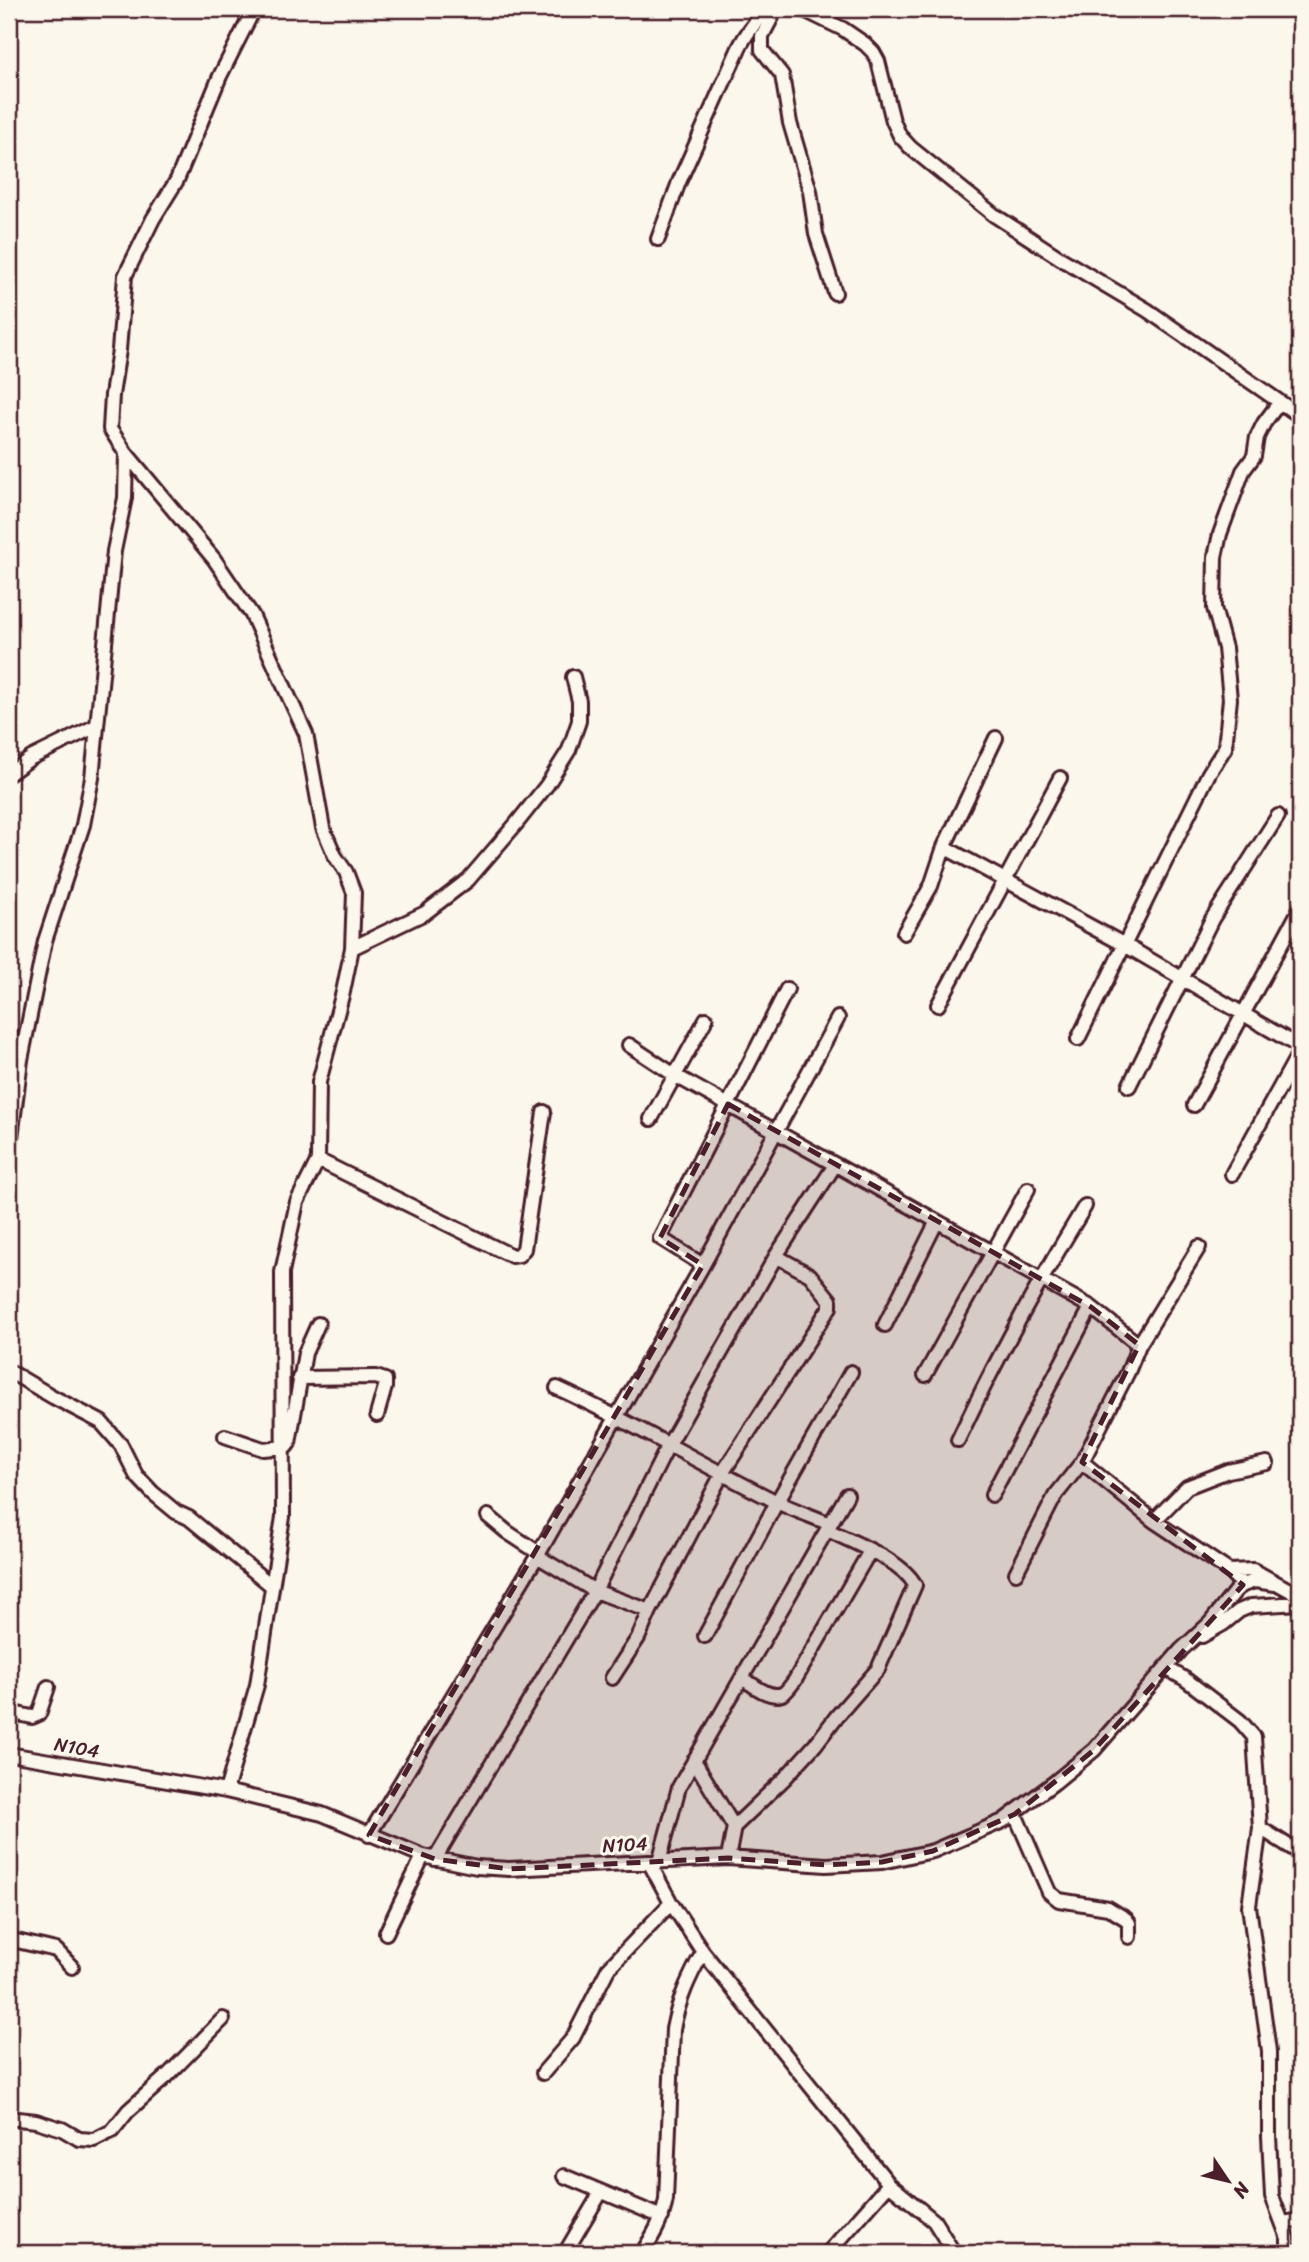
<svg xmlns="http://www.w3.org/2000/svg" width="1309" height="2262" viewBox="0 0 1309 2262" font-family="Sriracha,sans-serif">
<style>
.lines{fill:none;stroke-linecap:round;stroke-linejoin:round}
.minor-casing{stroke:#4a1f2b;stroke-width:18}
.minor{stroke:#fbf7ec;stroke-width:12}
.marked{fill:#4a1f2b;fill-opacity:0.2;stroke:#4a1f2b;stroke-width:5;stroke-dasharray:14 9;stroke-linejoin:round}
.labels{text-anchor:middle;stroke-width:6;stroke-linejoin:round;paint-order:stroke}
.street-label{font-size:19px;fill:#4a1f2b;stroke:#fbf7ec}
</style>
<rect width="100%" height="100%" fill="#fbf7ec"/>
<filter id="ink" filterUnits="userSpaceOnUse"><feTurbulence type="fractalNoise" baseFrequency=".0143" numOctaves="2"/><feDisplacementMap in="SourceGraphic" scale="14" xChannelSelector="R" yChannelSelector="G"/><feConvolveMatrix kernelMatrix="1 2 1 2 8 2 1 2 1" color-interpolation-filters="sRGB"/></filter>
<g filter="url(#ink)">
<g class="lines">
<defs>
<path id="minor" d="M774 9 772 17 762 36V50L782 75 790 123 810 191 816 234 835 293
M802 9 843 29 865 44 873 52 878 61 893 121 900 136 911 148 994 215 1063 260 1147 310 1300 416
M658 239 679 182 739 48C746 33 756 23 764 9
M126 453 214 559 252 615 288 695 306 734 323 828 335 856 346 872 354 893 352 948
M996 738 944 847 1123 944 1300 1047
M9 774 31 758 96 726
M904 933 931 886 944 847
M938 1005 1060 778
M9 1033 21 1060
M1078 1039 1209 773 1225 748 1230 699 1225 648 1214 608 1215 557 1220 534 1243 471 1254 456 1257 437 1264 423 1279 403
M629 1045 676 1076 1091 1307 1139 1345
M1129 1086 1212 919 1278 816
M1194 1105 1300 909
M651 1119 706 1019
M9 1153 21 1060 45 941 83 825 92 778 114 551 125 498 126 453 110 429 112 395 119 350 125 276 153 219 177 180 220 76 252 13
M318 1160 512 1256 519 1255 524 1249 544 1112
M1232 1174 1300 1051
M703 1265 660 1238 787 989
M885 1325 937 1221
M9 1371 53 1397 101 1422 121 1445 136 1475 153 1493 176 1512 189 1518 272 1586
M925 1375 1028 1189
M299 1378 376 1377 385 1380V1387L377 1415
M557 1388C632 1422 702 1465 775 1501 793 1510 812 1516 830 1524
M225 1436 263 1449 286 1447 289 1443 305 1353 318 1324
M958 1440C996 1359 1038 1283 1085 1206
M1082 1462 1154 1521 1229 1571 1243 1585
M992 1495 1091 1307
M488 1516 507 1532 539 1553
M1154 1521 1187 1487 1228 1471 1267 1463
M537 1556 595 1591 650 1611
M1229 1571 1253 1570 1300 1596
M1016 1573 1055 1496 1082 1462 1128 1372 1139 1345 1199 1247
M705 1636 777 1502 851 1372
M1202 1636 1223 1624 1239 1611 1251 1606 1300 1603
M1166 1668 1185 1679 1240 1721 1254 1737 1260 1828 1249 1906 1269 2051V2136L1272 2196 1288 2238V2253
M612 1678 638 1638 650 1611 723 1472 830 1307V1300L810 1275 776 1256
M742 1678C752 1684 771 1701 784 1693 788 1690 792 1684 795 1680L870 1551
M9 1712 32 1717 39 1714 48 1687
M9 1754 226 1791 322 1814 423 1856 477 1867 509 1869 728 1858 826 1865 882 1862 933 1851 1003 1821 1055 1782 1094 1750 1181 1650 1210 1623 1236 1590 1243 1585 1255 1581 1275 1584
M694 1760 734 1827
M226 1791 257 1685 283 1517 282 1272 297 1202 318 1160 319 1082 343 992 352 948 425 913 468 880 516 824 547 785 569 750 579 721V701L573 677
M1015 1814 1049 1892 1059 1900 1108 1908 1126 1919 1129 1923V1937
M1260 1828 1300 1853
M369 1835 539 1553 703 1265 838 1018
M728 1858 734 1827 785 1778 815 1745 837 1716 878 1669 915 1585C902 1560 853 1543 828 1530
M435 1859 595 1591 668 1446 776 1256 835 1165
M649 1862 671 1903 703 1952 889 2184
M659 1862 679 1787 847 1495
M386 1933 423 1856
M9 1942 17 1941 56 1950 72 1967
M543 2073 573 2038 608 1969 671 1903
M9 2118 36 2121 62 2129 79 2139 94 2140 112 2131 128 2111 168 2075 223 2019
M564 2176 662 2217
M1284 2223 1300 2220
M565 2253 601 2192
M642 2253C653 2236 662 2221 666 2200L673 2029C679 1999 688 1979 703 1952
M828 2253 889 2184 934 2221 954 2253"/>
</defs>
<!-- minor casing -->
<use href="#minor" class="minor-casing"/>
<!-- minor -->
<use href="#minor" class="minor"/>
</g>
</g>
<!-- marked area -->
<path class="marked" d="M728 1104 1091 1307 1139 1345 1082 1462 1243 1585 1094 1750 1015 1814 933 1851 882 1862 826 1865 728 1858 509 1869 435 1859 369 1835 703 1265 660 1238Z"/>
<g class="labels">
<!-- street labels -->
<g class="street-label">
<text transform="translate(77 1747) rotate(10)" y="7">N104</text>
<text transform="translate(625 1844) rotate(-3)" y="7">N104</text>
</g>
</g>
<!-- margin -->
<rect width="1309" height="2262" fill="none" stroke="#fbf7ec" stroke-width="35"/>
<rect x="18" y="18" width="1274" height="2227" fill="none" stroke="#4a1f2b" stroke-width="2.5" filter="url(#ink)"/>
<!-- north arrow -->
<g transform="translate(1228 2181) rotate(125)" stroke="#fbf7ec" stroke-width="5" paint-order="stroke">
<path d="M0-5L12 26L0 18L-12 26Z" fill="#4a1f2b"/>
<text y="-10" font-size="19" font-weight="bold" text-anchor="middle" fill="#4a1f2b">N</text>
</g>
</svg>
